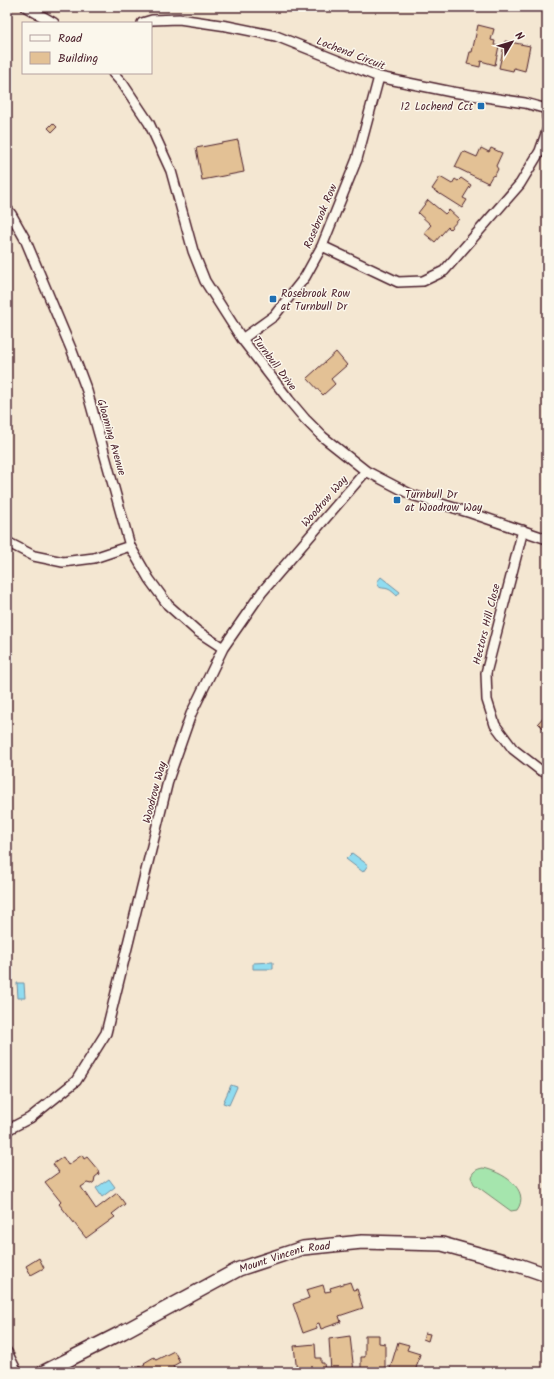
<svg xmlns="http://www.w3.org/2000/svg" width="554" height="1379" viewBox="0 0 554 1379" font-family="Kalam,sans-serif">
<style>
.green{fill:#a5e5ad;stroke:#78826c}
.water{fill:#90dcf0;stroke:#7490a1}
.building{fill:#e3c195;stroke:#4a1f2b}
.lines{fill:none;stroke-linecap:round;stroke-linejoin:round}
.street-casing{stroke:#4a1f2b;stroke-width:12}
.secondary-casing{stroke:#4a1f2b;stroke-width:16}
.street{stroke:#fbf7ec;stroke-width:9}
.secondary{stroke:#fbf7ec;stroke-width:13}
.poi-dot{fill:#1f6fb2;stroke:#fbf7ec;stroke-width:1.5}
.labels{text-anchor:middle;stroke-width:3;stroke-linejoin:round;paint-order:stroke}
.street-label{font-size:11px;fill:#4a1f2b;stroke:#fbf7ec}
.poi-label{font-size:11px;fill:#4a1f2b;stroke:#fbf7ec;text-anchor:start}
</style>
<rect width="100%" height="100%" fill="#f4e7d2"/>
<filter id="ink" filterUnits="userSpaceOnUse"><feTurbulence type="fractalNoise" baseFrequency=".025" numOctaves="2"/><feDisplacementMap in="SourceGraphic" scale="8" xChannelSelector="R" yChannelSelector="G"/><feConvolveMatrix kernelMatrix="1 2 1 2 8 2 1 2 1" color-interpolation-filters="sRGB"/></filter>
<g filter="url(#ink)">
<!-- green -->
<path class="green" d="M483 1168C500 1171 532 1189 517 1210L511 1211 474 1184 471 1177C473 1171 477 1169 483 1168Z"/>
<!-- water -->
<path class="water" d="M381 577 400 592 397 596C395 594 391 590 388 589 382 587 379 590 377 582Z
M352 853 368 865 363 872 346 859Z
M273 962V969H253V963Z
M17 983H24L25 998H18Z
M231 1085 237 1087 229 1105 223 1103Z
M109 1179 115 1187 102 1197 96 1188Z"/>
<!-- building -->
<path class="building" d="M478 25 494 29 491 40 495 41 494 45 499 46 495 65 481 61 480 67 467 64 470 52H472Z
M505 41 530 46 525 71 514 68 513 71 499 68Z
M53 123 57 127 52 132 48 128Z
M238 140 244 172 202 180 196 148Z
M481 148 489 152 491 148 502 153 496 166 498 169 495 175 492 176 488 183 455 167 463 151 477 157Z
M440 177 452 184 455 179 458 181 461 178 471 185 463 198 467 200 462 208 432 189Z
M428 200 445 214 449 210 459 219 450 229 448 227 435 242 424 233 431 225 418 213Z
M336 352 347 365 331 379 335 384 323 395 307 378Z
M546 714 547 715V732L538 723Z
M82 1155 84 1159 87 1157 98 1170 99 1174 95 1177 94 1182 91 1184 87 1183 81 1187 96 1209 117 1193 125 1204 112 1214 115 1217 86 1238 59 1204 61 1202 45 1182 59 1172 53 1164 63 1157 68 1165Z
M39 1258 44 1268 31 1275 26 1266Z
M350 1282 353 1290 357 1289 363 1308 339 1316 341 1322 321 1329 319 1323 316 1324 317 1328 303 1333 293 1304 309 1298 306 1290 323 1285 325 1292 331 1291 330 1288Z
M425 1333 430 1334 428 1341 423 1339Z
M365 1335H379V1343L385 1344V1372H361V1357H365Z
M350 1336 354 1372H331L329 1339Z
M398 1342 409 1345 407 1350 420 1354 415 1372H389Z
M315 1344 316 1358H321V1363H324L325 1372H297L294 1346Z
M174 1351 180 1362 173 1366 176 1372H142L139 1367 145 1364 144 1363 154 1357 156 1360Z
M120 1367 123 1371 115 1372 114 1370Z"/>
<g class="lines">
<defs>
<path id="street" d="M26 7 54 23
M142 23 152 20 179 19 227 26 276 36 379 77 452 92 525 103 547 109V117
M113 73 123 84 149 123 171 171 193 251 205 281 242 339 289 400 305 419 323 437 366 471 412 495 471 513 547 539
M7 209 11 214 25 239 72 351 87 391 130 546 149 579 168 605 197 631 223 648
M322 246 398 282 423 281 444 271 520 184 540 151 547 131
M242 339 274 316 305 277 322 246 357 159 379 77
M523 530 486 673 487 700 495 725 513 749 540 770 547 773
M7 542 34 556 63 562 94 558 130 546
M7 1130 30 1118 76 1081 106 1033 169 777 191 714 223 648 262 592 366 471
M7 1352 17 1372"/>
<g id="secondary">
<path id="s1" d="M44 1372 123 1332 239 1269 303 1248 362 1242 442 1244 518 1265 547 1275"/>
</g>
</defs>
<!-- street casing -->
<use href="#street" class="street-casing"/>
<!-- secondary casing -->
<use href="#secondary" class="secondary-casing"/>
<!-- street -->
<use href="#street" class="street"/>
<!-- secondary -->
<use href="#secondary" class="secondary"/>
</g>
</g>
<!-- markers -->
<g class="poi-dot">
<rect x="477" y="102" width="8" height="8" rx="2"/>
<rect x="269" y="295" width="8" height="8" rx="2"/>
<rect x="393" y="496" width="8" height="8" rx="2"/>
</g>
<g class="labels">
<!-- street labels -->
<g class="street-label">
<text transform="translate(351 53) rotate(21)" y="4">Lochend Circuit</text>
<text transform="translate(320 216) rotate(-67)" y="4">Rosebrook Row</text>
<text transform="translate(275 363) rotate(53)" y="4">Turnbull Drive</text>
<text transform="translate(112 437) rotate(74)" y="4">Gloaming Avenue</text>
<text transform="translate(324 501) rotate(-49)" y="4">Woodrow Way</text>
<text transform="translate(486 624) rotate(-76)" y="4">Hectors Hill Close</text>
<text transform="translate(154 792) rotate(-75)" y="4">Woodrow Way</text>
<text dy="4" stroke="none"><textPath href="#s1" startOffset="268">Mount Vincent Road</textPath></text>
</g>
<!-- poi labels -->
<g class="poi-label">
<text x="473" y="110" text-anchor="end">12 Lochend Cct</text>
<text x="281" y="297">Rosebrook Row<tspan x="281" dy="13">at Turnbull Dr</tspan></text>
<text x="405" y="498">Turnbull Dr<tspan x="405" dy="13">at Woodrow Way</tspan></text>
</g>
</g>
<!-- margin -->
<rect width="554" height="1379" fill="none" stroke="#fbf7ec" stroke-width="24"/>
<rect x="12" y="12" width="530" height="1355" fill="none" stroke="#4a1f2b" stroke-width="1.5" filter="url(#ink)"/>
<!-- legend -->
<rect x="22" y="22" width="130" height="52" fill="#fbf7ec" stroke="#b4a19f"/>
<rect x="30" y="35" width="20" height="6" fill="#fbf7ec" stroke="#b4a19f"/>
<text x="58" y="42" font-size="12" fill="#4a1f2b">Road</text>
<rect x="30" y="52" width="20" height="12" fill="#e3c195" stroke="#b4a19f"/>
<text x="58" y="62" font-size="12" fill="#4a1f2b">Building</text>
<!-- north arrow -->
<g transform="translate(512 42) rotate(52)" stroke="#fbf7ec" stroke-width="3" paint-order="stroke">
<path d="M0-3L7 15L0 10L-7 15Z" fill="#4a1f2b"/>
<text y="-6" font-size="11" font-weight="bold" text-anchor="middle" fill="#4a1f2b">N</text>
</g>
</svg>
